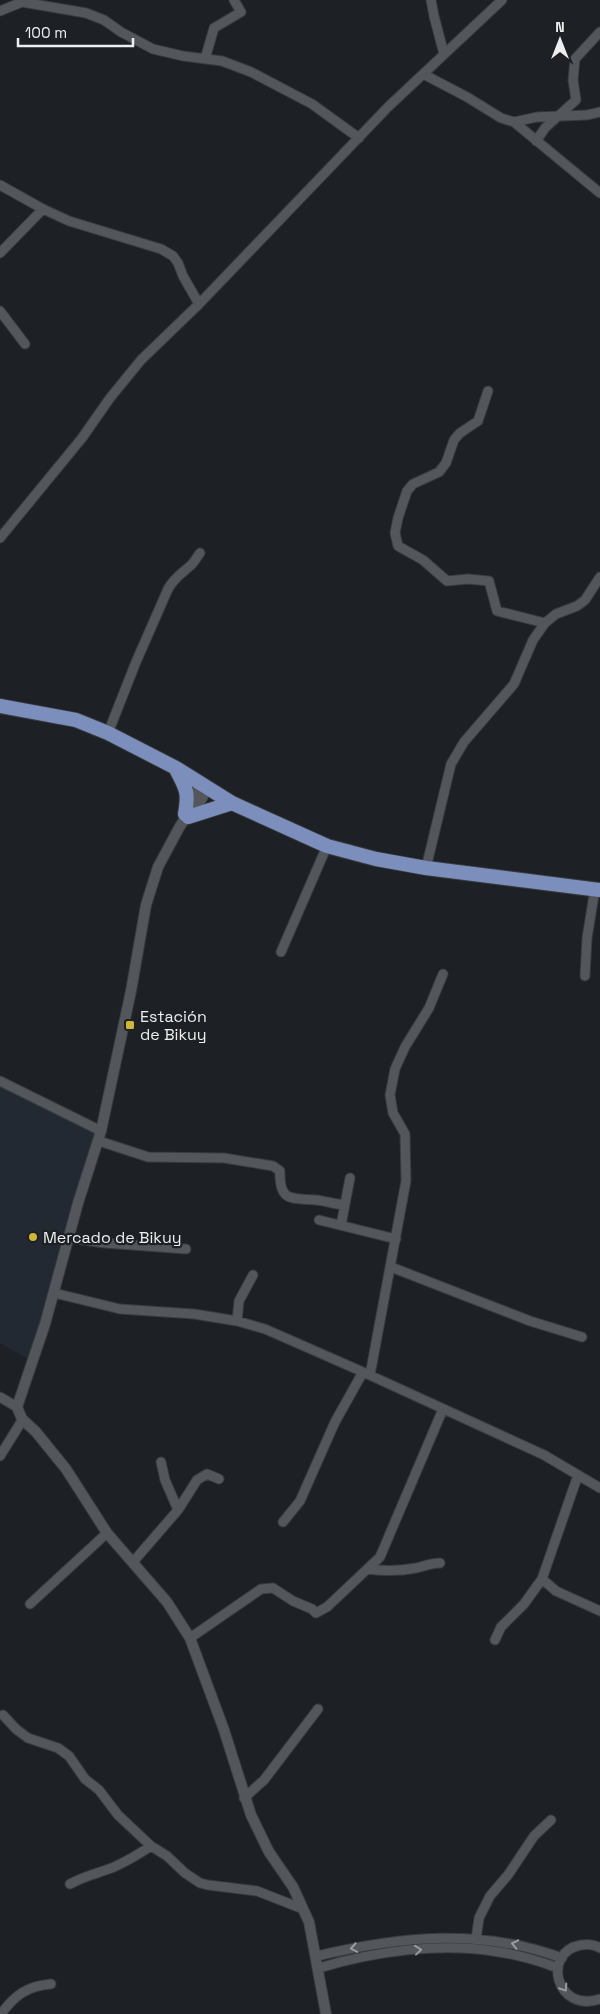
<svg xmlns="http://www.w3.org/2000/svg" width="600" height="2014" viewBox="0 0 600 2014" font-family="'Space Grotesk',sans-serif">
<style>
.built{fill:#222932}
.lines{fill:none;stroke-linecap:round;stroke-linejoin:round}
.minor-casing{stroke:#393c3f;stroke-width:11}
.tertiary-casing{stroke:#393c3f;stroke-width:12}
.primary-casing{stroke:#393c3f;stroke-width:16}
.minor{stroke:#53575c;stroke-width:9}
.tertiary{stroke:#53575c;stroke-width:10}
.primary{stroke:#7c8ebc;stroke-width:14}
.oneway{stroke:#989b9f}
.poi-dot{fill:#cfb837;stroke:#1d2024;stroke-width:2}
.labels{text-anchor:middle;stroke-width:4.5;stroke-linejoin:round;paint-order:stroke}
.poi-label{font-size:16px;fill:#eceef1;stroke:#1d2024;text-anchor:start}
</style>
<rect width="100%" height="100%" fill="#1d2024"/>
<!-- built -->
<path class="built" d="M0 1083 99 1132 28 1359 0 1343Z"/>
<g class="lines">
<defs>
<path id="minor" d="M431 0 434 16 444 54
M0 11 22 2 86 13 104 20 121 32 153 49 183 56 222 61 251 72 312 104 359 138
M205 59 214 28 241 12 234 0
M423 74 467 97 501 118 514 122 600 193
M514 122 537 117 587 115 600 112
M536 141 545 128 576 100 573 80 575 59 600 32
M0 185 43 209 69 221 161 249 173 256 178 263 183 276 199 304
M0 253 43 209
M0 311 25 344
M488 391 478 421 460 433 454 440 446 463 439 472 413 484 407 491 398 518 395 533 398 546 423 560 447 581 468 579 489 581 497 611 545 623
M0 538 82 438 110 398 141 360 199 304 388 107 502 0
M108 733 136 662 168 589C174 578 181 574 190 566 194 563 197 557 200 553
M426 868 451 764 464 742 514 684 533 640 545 623 556 614 577 606 585 600 600 577
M281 952 327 846
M585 976 587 938 595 889
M0 1081 101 1131
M99 1141 148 1157 224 1158 273 1166 280 1171C279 1202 291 1198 316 1200 325 1201 335 1204 344 1205
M319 1220 396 1239
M341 1225 350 1178
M68 1238 105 1243 186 1249
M391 1267 530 1321 582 1337
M54 1293 120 1309 194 1314 237 1321 265 1329 363 1372 544 1455 600 1488
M237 1321 239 1301 253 1275
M370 1375 406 1181 405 1134 393 1113 390 1095 395 1069 405 1047 429 1008 443 974
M0 1397 17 1407
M0 1456 23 1419
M161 1462 165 1480 178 1510
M283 1522 300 1501 335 1422 363 1372
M133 1562 178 1510 197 1480 207 1474 219 1479
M367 1569C383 1571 401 1571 416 1568 425 1566 431 1563 440 1563
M542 1579 556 1591 600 1611
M30 1604 107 1533
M190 1638 261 1589 273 1588 293 1601 312 1609 316 1613 327 1607 380 1557 443 1409
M495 1640 501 1627 524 1604 542 1579 578 1475
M3 1715 16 1729 28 1738 58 1748 69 1756 85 1779 99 1790 118 1815 151 1846 167 1856 185 1873 200 1883 208 1885 257 1891 303 1909
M244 1798 264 1780 318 1709
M70 1884C84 1876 99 1873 114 1867 127 1861 139 1854 151 1846
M476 1939 479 1918 490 1896 508 1875 534 1836 551 1820
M600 1948C594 1944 588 1944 581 1945 541 1952 556 2014 600 1999
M317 1956C401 1936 480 1928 562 1958
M319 1968C375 1951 441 1942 499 1952 520 1955 539 1961 558 1968
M1 2014C15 1995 27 1986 51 1984"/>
<path id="tertiary" d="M208 787 197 807 185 819 180 826 158 867 146 905 131 991 101 1131 78 1203 45 1324 17 1407 22 1419 36 1432 66 1469 107 1533 167 1602 190 1638 224 1730 251 1815 269 1852 293 1887 309 1922 326 2014
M188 806 201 783"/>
<path id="primary" d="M0 706 76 720 108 733 176 768 232 803 327 846 376 859 426 868 600 890
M176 769C186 789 189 791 185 814
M188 817 232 803"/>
</defs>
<!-- minor casing -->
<use href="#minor" class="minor-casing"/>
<!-- tertiary casing -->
<use href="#tertiary" class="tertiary-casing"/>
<!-- primary casing -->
<use href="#primary" class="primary-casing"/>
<!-- minor -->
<use href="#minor" class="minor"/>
<!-- tertiary -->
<use href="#tertiary" class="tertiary"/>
<!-- primary -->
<use href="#primary" class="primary"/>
</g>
<!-- one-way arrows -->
<defs><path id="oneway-chevron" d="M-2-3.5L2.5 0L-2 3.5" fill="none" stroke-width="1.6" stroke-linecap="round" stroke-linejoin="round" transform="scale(1.25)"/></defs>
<g class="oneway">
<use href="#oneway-chevron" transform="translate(515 1944) rotate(-168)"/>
<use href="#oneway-chevron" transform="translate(354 1948) rotate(170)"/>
<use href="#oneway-chevron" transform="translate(418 1950) rotate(-6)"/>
<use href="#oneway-chevron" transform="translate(564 1988) rotate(57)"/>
</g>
<!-- markers -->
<g class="poi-dot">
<rect x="125" y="1020" width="10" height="10" rx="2.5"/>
<circle cx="33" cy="1237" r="5"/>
</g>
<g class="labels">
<!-- poi labels -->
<g class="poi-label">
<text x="140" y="1022">Estación<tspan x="140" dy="18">de Bikuy</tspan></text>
<text x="43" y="1243">Mercado de Bikuy</text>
</g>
</g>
<!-- north arrow -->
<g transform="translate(560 40)" stroke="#1d2024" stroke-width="4" paint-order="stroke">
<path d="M0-4L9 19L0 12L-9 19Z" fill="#eceef1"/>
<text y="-8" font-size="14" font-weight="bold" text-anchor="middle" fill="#eceef1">N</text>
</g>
<!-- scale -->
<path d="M18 38v8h115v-8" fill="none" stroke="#eceef1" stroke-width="2.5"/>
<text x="25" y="38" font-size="15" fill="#eceef1" stroke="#1d2024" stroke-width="4" paint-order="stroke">100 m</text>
</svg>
